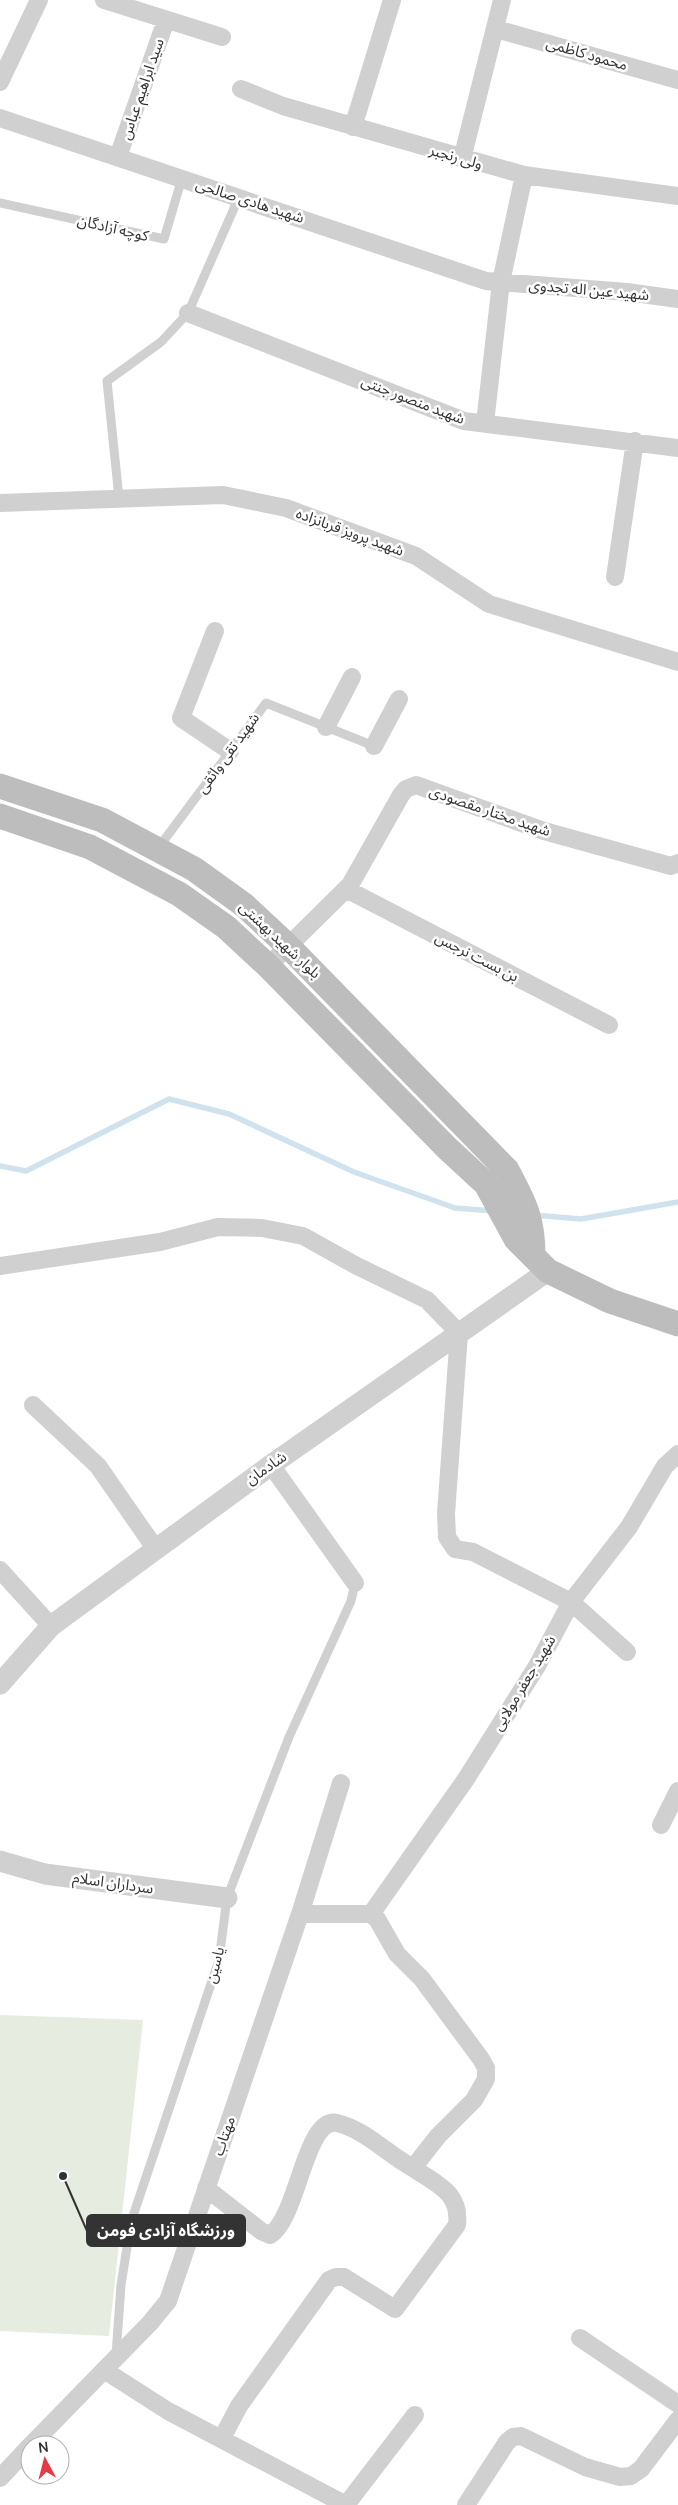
<svg xmlns="http://www.w3.org/2000/svg" width="678" height="2505" viewBox="0 0 678 2505" font-family="Manrope,'Noto Sans Arabic',sans-serif">
<style>
.green{fill:#e6ecdf}
.lines{fill:none;stroke-linecap:round;stroke-linejoin:round}
.stream{stroke:#cfe2ee;stroke-width:5.5}
.service{stroke:#d0d0d0;stroke-width:9}
.minor{stroke:#d0d0d0;stroke-width:18}
.tertiary{stroke:#d0d0d0;stroke-width:21}
.secondary{stroke:#bdbdbd;stroke-width:25}
.labels{text-anchor:middle;stroke-width:5;stroke-linejoin:round;paint-order:stroke}
.street-label{font-size:15px;fill:#333;stroke:#fff}
.leader{fill:none;stroke:#333;stroke-width:2}
.callout-dot{fill:#333;stroke:#fff;stroke-width:2}
.callout{fill:#333;stroke:#333;stroke-width:2}
.callout-label{font-size:16px;text-anchor:middle;font-weight:bold;fill:#fff}
</style>
<rect width="100%" height="100%" fill="#fff"/>
<!-- green -->
<path class="green" d="M0 2015 143 2020 109 2336 0 2331Z"/>
<g class="lines">
<!-- stream -->
<path class="stream" d="M0 1166 26 1171 169 1099 229 1114 354 1172 455 1208 494 1211
M533 1215 581 1219 678 1202"/>
<!-- service -->
<path class="service" d="M0 203 164 239 182 178
M119 498 107 381 161 342 188 313 239 197
M159 847 266 703 374 746
M116 2355 121 2285 131 2222 219 1960 227 1898 289 1737 351 1601 355 1583"/>
<!-- minor -->
<path class="minor" d="M104 0 222 37
M496 29 678 80
M0 82 39 0
M241 89 283 106 524 175 678 196
M0 118 486 281 627 292 678 299
M353 127 392 0
M118 157 166 20
M462 159 502 0
M188 313 464 421 678 448
M485 423 501 282 524 175
M0 503 223 495 286 508 416 556 489 604 678 662
M615 577 635 441
M215 631 181 718 230 751
M326 727 352 677
M374 746 399 699
M346 889 609 1025
M268 966 350 885 401 795 406 789 416 785 544 831 671 866 678 863
M0 1266 160 1242 218 1227 262 1228 303 1236 357 1266 427 1300 459 1333 446 1514 447 1537 455 1549 473 1552 571 1602 627 1652
M33 1405 98 1466 155 1548
M271 1465 355 1583
M0 1570 51 1626
M661 1825 678 1791
M371 1914 466 1779 537 1666 571 1602 629 1527 665 1466 678 1454
M206 2188 261 2231 270 2235C298 2218 305 2116 337 2123 366 2130 387 2154 413 2168L438 2136 474 2100 486 2079V2068L481 2059 422 1979 397 1954 377 1919 371 1914H300
M580 2338 678 2404
M104 2370 168 2411 346 2505
M222 2438 239 2406 329 2280 336 2277H344L395 2309 457 2225C461 2192 436 2184 413 2168
M31 2445 150 2323 168 2301 300 1914 341 1783
M0 2478 30 2446
M346 2505 415 2415
M466 2505 507 2442 513 2437 521 2436 585 2467 620 2477 631 2476 641 2469 678 2420"/>
<!-- tertiary -->
<path class="tertiary" d="M0 1684 51 1626 271 1465 548 1271
M0 1861 45 1874 227 1898"/>
<!-- secondary -->
<path class="secondary" d="M0 786 102 820 194 869 244 905 288 946 507 1170C524 1202 533 1218 533 1255
M0 816 90 847 179 894 226 927 268 966 447 1148 486 1184 516 1239 548 1271 610 1301 678 1324"/>
</g>
<g class="labels">
<!-- street labels -->
<g class="street-label">
<text transform="translate(587 54) rotate(16)" y="5">محمود کاظمی</text>
<text transform="translate(142 89) rotate(-71)" y="5">سید ابراهیم عباس</text>
<text transform="translate(456 157) rotate(16)" y="5">ولی رنجبر</text>
<text transform="translate(250 201) rotate(18)" y="5">شهید هادی صالحی</text>
<text transform="translate(113 228) rotate(13)" y="5">کوچه آزادگان</text>
<text transform="translate(589 290) rotate(5)" y="5">شهید عین اله تجدوی</text>
<text transform="translate(413 400) rotate(21)" y="5">شهید منصور جنتی</text>
<text transform="translate(350 532) rotate(20)" y="5">شهید پرویز قربانزاده</text>
<text transform="translate(228 753) rotate(-54)" y="5">شهید تقی واثقی</text>
<text transform="translate(490 811) rotate(19)" y="5">شهید مختار مقصودی</text>
<text transform="translate(280 940) rotate(43)" y="5">بلوار شهید بهشتی</text>
<text transform="translate(477 957) rotate(27)" y="5">بن بست نرجس</text>
<text transform="translate(266 1468) rotate(-35)" y="5">شادمان</text>
<text transform="translate(524 1683) rotate(-59)" y="5">شهید جعفر مولایی</text>
<text transform="translate(113 1883) rotate(8)" y="5">سرداران اسلام</text>
<text transform="translate(215 1965) rotate(-76)" y="5">یاسین</text>
<text transform="translate(224 2136) rotate(-71)" y="5">مهتاب</text>
</g>
</g>
<!-- callouts -->
<path class="leader" d="M63 2176L87 2231"/>
<circle class="callout-dot" cx="63" cy="2176" r="5"/>
<rect class="callout" x="87" y="2215" width="158" height="31" rx="5"/>
<g class="callout-label">
<text x="166" y="2236">ورزشگاه آزادی فومن</text>
</g>
<!-- north arrow -->
<g transform="translate(45 2460) rotate(353)"><circle r="24" fill="#ffffff" stroke="#adadad"/>
<path d="M0-4L9 19L0 12L-9 19Z" fill="#e63946"/>
<text y="-8" font-size="14" font-weight="bold" text-anchor="middle" fill="#333333">N</text>
</g>
</svg>
